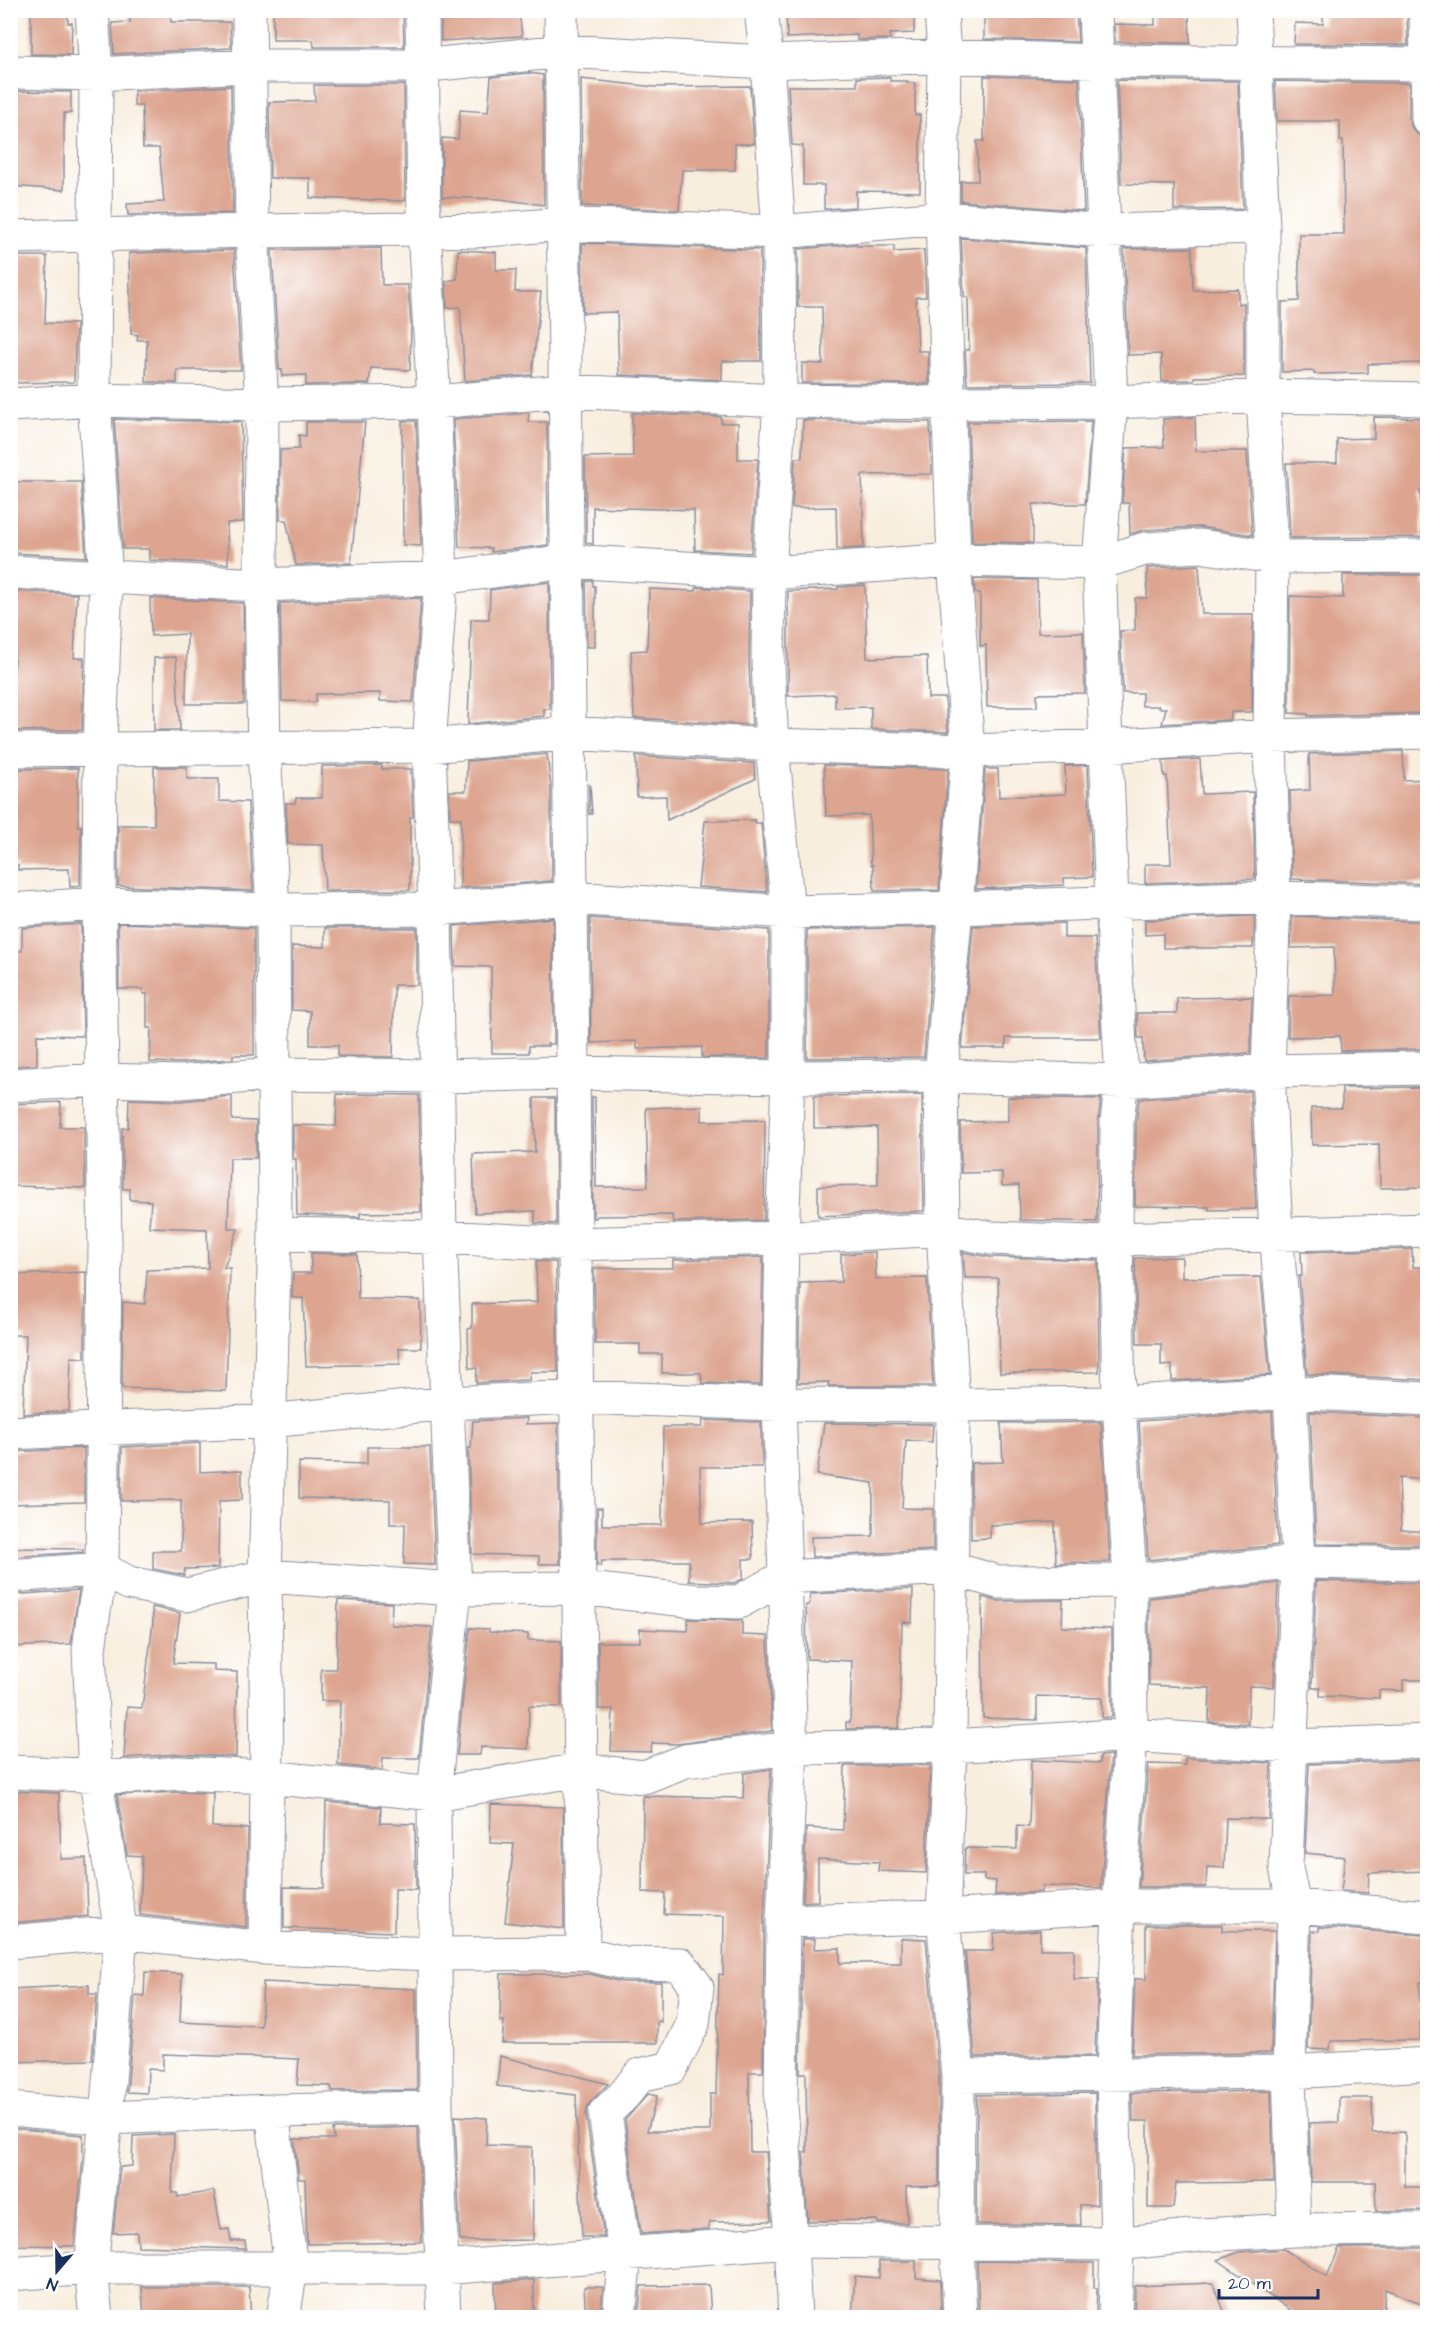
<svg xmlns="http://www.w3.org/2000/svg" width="1438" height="2328" viewBox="0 0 1438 2328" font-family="'Architects Daughter',sans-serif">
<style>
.building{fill:#dda590}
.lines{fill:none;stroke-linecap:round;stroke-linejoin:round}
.minor-casing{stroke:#8a8e9e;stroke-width:35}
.minor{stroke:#fff;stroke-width:33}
</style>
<rect width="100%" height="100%" fill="#fff"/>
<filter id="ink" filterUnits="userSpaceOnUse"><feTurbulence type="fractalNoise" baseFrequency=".0167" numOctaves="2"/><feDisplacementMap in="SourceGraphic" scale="12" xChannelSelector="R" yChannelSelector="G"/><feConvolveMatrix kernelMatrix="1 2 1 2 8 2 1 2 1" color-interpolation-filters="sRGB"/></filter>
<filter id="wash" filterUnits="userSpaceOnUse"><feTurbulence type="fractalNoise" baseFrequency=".008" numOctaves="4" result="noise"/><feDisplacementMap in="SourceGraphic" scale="24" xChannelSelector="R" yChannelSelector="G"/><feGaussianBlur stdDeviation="1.35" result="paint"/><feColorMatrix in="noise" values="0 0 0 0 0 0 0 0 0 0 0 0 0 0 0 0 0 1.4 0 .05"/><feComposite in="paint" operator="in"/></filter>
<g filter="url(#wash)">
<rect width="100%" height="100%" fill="#f8eede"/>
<g id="blocks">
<!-- building -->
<path class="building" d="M31 10H68V23H72L71 55 31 54Z
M170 10 171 22H230L231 48 114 54 112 23 130 22 129 11Z
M273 10H403L404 47H314L313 40H273Z
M441 10H519L522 36 441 41Z
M786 10H914V33L890 34V39L857 40V35L787 38Z
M990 10H1076L1078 42 984 39V11Z
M1155 10H1189L1190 43 1115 42 1114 24 1155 25Z
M1323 10 1407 12 1408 45 1294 44 1295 23 1323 24Z
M529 73 543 75 544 205 500 199 442 197V138L458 139 460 110 488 112 491 77Z
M984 76 1079 79 1084 211 961 201V181H978L977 141H984Z
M890 77V81H907V83H915V115H920V192L856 191V207L824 209V185H803V146L792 145 788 86H857V78Z
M581 79 655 87 750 86 754 144H735V170H682L679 210 582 206Z
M1117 80 1238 81 1243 209 1174 210V185L1121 184Z
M1275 81 1409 83V119L1412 128 1418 135 1426 137V143H1428V363L1368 364V373L1314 374V371L1282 372V302L1299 301V234H1344L1343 141H1340V121H1277Z
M314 85H404L405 201 310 198V178H270L269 102 315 101Z
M231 86 233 213 128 215 127 204 164 202 159 148H143L142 106H134V91Z
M10 91 71 92V113H64V190L10 186Z
M961 238 1086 248 1090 383 967 384 965 350H969L968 297H964Z
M582 243 760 250 761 361H722V380L619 375 617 312 583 313Z
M856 244 857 246H894V252L924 250 926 297H916L918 351H928L929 384 802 383V363L823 364 822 307H798V249Z
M381 248 382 285H408L411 325 410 370 371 368 369 384 306 385V375L282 376V370H279L272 250Z
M1192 248 1193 290 1238 289V304L1244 303V376L1194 377V380L1162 381 1161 354 1128 355 1124 249Z
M234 250 241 370H177V383L146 382 147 340H137L138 335 131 334 129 253Z
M458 250 496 252V270H516L515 292H541L532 375 465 381 460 307 447 308 446 281 457 279Z
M13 256H47L45 323 76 324 74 382 10 383Z
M529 413 528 422H547L548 545 491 552V548L459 547 453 419Z
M632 413 721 417V423H738V459H758L751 553 695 550 694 510 593 507V544L586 543 585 457 633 456Z
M1195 417 1196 451H1247L1252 535 1199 527 1144 530 1130 534 1129 503H1122L1126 448 1164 447 1163 419Z
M1374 417 1428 418V491H1420L1422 537 1290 538 1286 463H1337V439L1374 438Z
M114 419 241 422 243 522 227 523 228 564 149 560V549H123Z
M803 420 930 422 932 474 862 475 864 548 837 549 836 507 792 508 795 458H802Z
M402 421H416L421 546 403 545Z
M1091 421 1085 504H1033V543L972 542 968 422Z
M306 422H365L351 563 296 565 286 520H280V450L299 449V435L306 436Z
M10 482H81L86 557 10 553Z
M1199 565 1202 614H1253L1252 712H1231V720L1162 724 1166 708H1159V706H1142V693H1123L1120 631 1135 630V598H1147V568Z
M1343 575H1424V587H1428V713L1308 716V714L1289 713 1290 596 1343 598Z
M974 579 1037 580 1038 633 1083 632 1085 693 1037 694V707H987L986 645 980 646V593H975Z
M586 581H593V586H595V647H587Z
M549 582 550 709H544V716L468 724 471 619H489L490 590Z
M865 585 867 658 927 656 928 698H945L948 732 871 729V707L835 708V694L788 696V591L838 589V587Z
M696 587 750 591 749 665 752 725 634 718 631 651 647 650 649 589 696 591Z
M10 591 77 594 74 658H84L82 730 10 731 15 646H10Z
M150 598 243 603 244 704H186L187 634 151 636Z
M421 598 413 702 380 701V693L316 694V702L282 701 280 603Z
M176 657 180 730H154V658Z
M1403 751 1404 780 1428 779V884L1292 879 1290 791 1310 790 1309 754Z
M547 754 551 788 552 881 460 888 461 818H450L449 791H466L467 761Z
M636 756 754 763 755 779 667 820 666 796 637 797Z
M1200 759 1202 794 1253 792 1255 879 1145 883V864H1171L1167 776H1164L1163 761Z
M382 765V769H411L413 817H410V890L325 891 323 845 288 844 286 803H295L296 798H322V766Z
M824 765 948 769 939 890 874 891 873 865H871L869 815 826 816Z
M1088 765 1092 877 1064 878V885L976 889 985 769H998L999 797 1066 794 1065 766Z
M154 767H187V779H219V801L248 802 253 891 118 886V825H154Z
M78 768V826H81L80 886 70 887 69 869 18 870V865H10V769Z
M589 785H590L592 814H589Z
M755 820V823H761L767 892 698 887 705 821Z
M1255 916 1253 948H1163V934L1145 935V920Z
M1292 916 1428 922V1049L1341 1051 1340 1036 1288 1037 1289 996 1335 995 1334 947 1291 948Z
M553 918 554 1044H547L548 1046H529V1053H492L491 967 455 966 454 926Z
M590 918 769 930V1058L702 1057V1047L637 1049V1041L591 1043Z
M118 923 254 928V1055H233V1059L179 1063 150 1062 151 1028H147V994H143V989H119Z
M1064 923V938H1095L1101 1038H1006V1048H962L973 926Z
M81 924 83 1036 37 1035V1065L10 1066V950L22 951V928Z
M935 927 924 1057 807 1058V930Z
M325 928H417V985H394L393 1057 338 1056V1045H310V1011L292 1010V946L325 947Z
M1252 997 1250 1053 1144 1061 1143 1038H1138L1137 1013H1177V998Z
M1428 1087V1187L1380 1188 1379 1144 1312 1145 1311 1108H1342V1088Z
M1250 1091 1256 1209 1209 1210V1207L1135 1206 1136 1122 1139 1099Z
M337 1094 419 1095 421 1212 360 1213V1217L297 1215 296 1159H293V1125L336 1126Z
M922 1095 924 1211 818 1216V1186L878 1185 877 1127 814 1128V1096Z
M232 1096V1120L256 1121V1158H230L228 1228 238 1229 224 1268H230L226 1391 122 1388 123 1302 145 1304 147 1270 208 1268 207 1229 149 1227 151 1201 130 1200V1189H123L122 1128H128L129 1099 180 1101Z
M592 1097H595L596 1187H648L646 1108 702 1106V1121L765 1120 764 1220 673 1222 672 1215 596 1216V1218H593Z
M1008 1097 1101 1099 1098 1121 1097 1222 1020 1220 1019 1185 1002 1186V1172L961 1173 960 1122 1008 1121Z
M534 1098H555L556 1224 535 1223V1211L475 1213 473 1154 535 1152Z
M61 1102 60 1127H84L85 1188 10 1186V1104Z
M1412 1249 1413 1267H1428V1380L1307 1374 1299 1276H1302L1301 1252Z
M875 1252 876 1279 927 1278 933 1386H828L829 1382 798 1383 800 1283 841 1282V1254Z
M963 1252 990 1257 1098 1260 1099 1372 1000 1373 998 1278H965Z
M311 1253 357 1254 358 1299 420 1300 421 1348H399L400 1364 306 1366 303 1298H292L293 1273H311Z
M763 1257 761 1385 702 1383 701 1373H662V1354H640V1344H595L594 1268H673V1260Z
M1182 1257V1278L1261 1277 1270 1375 1172 1381V1365L1161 1366V1344H1137L1135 1258Z
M536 1261 556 1262 558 1372H530L529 1380 476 1383 477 1368H469L468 1329 472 1328V1304L537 1302Z
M86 1272 85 1358 71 1357 69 1411 23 1414 26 1335H10V1275Z
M1272 1412 1278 1545 1148 1560 1139 1421Z
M1310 1412 1428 1418V1480L1399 1478 1401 1530 1428 1532V1545L1316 1544Z
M527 1418 526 1424 558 1423 560 1564H539V1556L472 1554 468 1448H471L473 1421Z
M703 1420 761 1422 762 1467H700L702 1523 752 1522 753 1559H743V1579L734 1583 689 1581V1561H602L601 1566H597V1508H602V1525H662L663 1427H702Z
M1101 1422 1110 1562 1056 1563 1055 1522 990 1525V1538L971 1539V1463L1003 1462 1001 1423Z
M824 1423 933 1424 932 1442 906 1440 902 1508 933 1509V1550L812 1557 811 1537 873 1536V1483L817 1475Z
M200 1443V1472L242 1470V1500L219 1501 218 1568 185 1569 184 1575 153 1569V1551H181V1500L121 1501 122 1447Z
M367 1447H430L435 1565 404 1564 405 1524H390V1500L299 1498V1462L367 1464Z
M84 1448V1502L10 1504V1452Z
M10 1548 83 1549V1552L10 1557Z
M1316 1581 1428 1583V1680H1403V1691L1379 1690V1698L1320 1696V1688H1312Z
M1278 1583 1274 1687 1249 1686 1248 1724 1209 1722 1210 1688 1149 1685V1598Z
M913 1589 912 1623 902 1622 899 1728 846 1729V1722H850L852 1661 807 1659 806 1605H809L810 1594Z
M79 1590 71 1644 10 1647V1595Z
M982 1597 998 1601 1063 1600 1062 1627 1112 1629V1717L1102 1718V1698L1037 1696V1720L983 1718Z
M338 1600 392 1603 391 1625 432 1627 419 1758H383L382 1770 338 1765 340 1701H321V1669H336Z
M152 1607 180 1613 173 1663 214 1664V1671L237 1672 236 1757 179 1754 124 1758 127 1707 142 1708 153 1622Z
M688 1619 742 1620V1635L768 1636 772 1731 677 1744 652 1743 651 1752 611 1751 613 1709H599L598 1642H640V1629L688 1631Z
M470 1628 489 1629V1632L528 1634V1640L561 1641V1707L529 1706 528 1749 481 1747 480 1755H457Z
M1111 1755 1101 1888 1042 1886 1041 1892 995 1895 996 1881 984 1880V1875H964L965 1848 1017 1849V1826L1029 1827 1031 1760 1100 1763V1756Z
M1185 1758 1271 1763 1269 1819 1226 1818 1224 1868 1207 1867 1206 1887H1139L1148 1764 1185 1765Z
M1428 1760V1871L1369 1873 1368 1893 1341 1891 1345 1857 1305 1853 1309 1764Z
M930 1765 926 1873 878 1871 879 1862 818 1859V1901L803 1902 806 1828 843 1830 845 1766Z
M771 1769 764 1920 763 2072H749L750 2152H766L771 2221 709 2222V2229L641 2234 625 2120 648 2094 657 2096 647 2131H710V2094H716L719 1974 723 1975 724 1916 664 1914 665 1893 642 1892 643 1796 743 1798 744 1773Z
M10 1791 59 1793 61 1859 86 1858 88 1916 10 1923Z
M178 1792 213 1793 212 1827 248 1829 246 1927 140 1915 142 1856 127 1855 117 1795Z
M326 1802 381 1807 380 1823 415 1824 416 1890 395 1889 394 1932 284 1928V1887L324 1888Z
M491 1804 563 1807 564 1929 505 1922 514 1844 490 1843Z
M1146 1925H1222V1931H1275L1271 2053 1132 2055 1135 1979H1146Z
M1319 1927 1423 1935V1982H1420V2040L1331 2041 1330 2050 1308 2049 1312 1931H1319Z
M1040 1930V1949H1074V1979H1098L1095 2056 975 2057 965 1951H993L994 1933Z
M901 1938 926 1939 939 2077V2186L906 2187 907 2223H878L877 2220 808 2221 803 2152H807L806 2073H800L802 1939H815L814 1949 840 1948V1963H901Z
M145 1972 182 1974 180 2022 261 2026 263 1982 416 1989 417 2090 332 2091 331 2086 297 2085 299 2059 163 2054V2070L148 2069 147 2093 127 2092 135 1995 144 1996Z
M501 1974H590L623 1982H661V2022L657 2021V2043H502L504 2021H500Z
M89 1985V1994H97L92 2060 10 2062V1989Z
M500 2056 608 2084 592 2100 588 2106 586 2115 604 2237H582L576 2095 497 2086Z
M1271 2091 1274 2182 1176 2183 1173 2208H1148V2121H1133L1132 2093Z
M1095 2093 1097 2205H1080L1081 2225 976 2224 977 2095Z
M1339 2098H1372L1373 2133 1405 2132V2187H1428V2210L1376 2211 1375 2182H1311L1309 2123 1339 2122Z
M455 2116 487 2118 486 2145 532 2147 533 2240 460 2241Z
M418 2127 422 2242 307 2244 305 2179H299L294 2139H334L333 2129Z
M10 2128 83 2135V2159L74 2246 10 2245Z
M174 2134 172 2193H177L178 2197 214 2191 221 2230 229 2229 231 2241H245L246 2249 138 2246 137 2232 113 2233 120 2167 132 2166 133 2136Z
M1339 2248H1428V2306L1385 2289 1383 2318H1302L1218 2260 1239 2252 1284 2249 1327 2277Z
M879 2261H916V2278L940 2280 941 2316 852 2317 855 2276 879 2278Z
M977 2261 1094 2263V2288H1097L1096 2318H979Z
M534 2280V2318H496L495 2283Z
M1213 2283 1227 2318H1134L1135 2286Z
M709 2285 711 2318H638L641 2286Z
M142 2287H249L251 2318H144Z
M584 2287H603L600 2318H586Z"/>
</g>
</g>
<g filter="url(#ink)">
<use href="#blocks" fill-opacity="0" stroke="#8a8e9e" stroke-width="1.5"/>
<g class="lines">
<defs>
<path id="minor" d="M92 10 96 74 94 400 106 578 100 748 99 904 105 1244 102 1569 94 1610 89 1650 95 1775 121 1932 106 2118 91 2268 96 2318
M249 10 252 231 262 404 261 585 264 749 273 910 275 1234 265 1576 267 1777 265 1948
M422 10 424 229 434 402 441 578 429 746 435 909 440 1237 455 1589 434 1794 436 2108 444 2318
M561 10 583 1953
M761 10 767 62 779 232 780 401 769 573 768 664 772 745 788 912V1077L782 1238 779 1404 791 1748 783 1921 781 2105 791 2241 795 2318
M941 10 944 56 942 218 954 560 968 751 956 908 941 1076 943 1229 953 1405 950 1746 943 1917 958 2076 957 2242 960 2318
M1095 10 1111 402 1099 563 1112 901 1122 1081 1117 1121 1116 1239 1119 1403 1130 1581 1131 1735 1119 1906 1113 2074 1117 2244 1115 2318
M1253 10 1263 227V396L1272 557 1270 736 1274 897 1268 1071 1276 1233 1290 1392 1298 1562 1286 1868 1294 1906 1289 2072 1294 2230
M1426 10 1428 119
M10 72 96 74 249 66H421L562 51 767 62 944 56 1097 61 1428 64
M10 237 252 231 424 229 474 231 564 224 779 232 942 218 1104 231 1263 227
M10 405 94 400 262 404 434 402 565 391 780 401 950 403 1111 402 1263 396 1428 399
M10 572 261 585 441 578 567 561 769 573 954 560 1099 563 1145 549 1200 546 1272 557 1428 556
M10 750 429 746 569 733 772 745 968 751 1105 746 1270 736 1428 732
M10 910 99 904 273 910 435 909 571 898 788 912 956 908 1274 897 1428 903
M10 1085 103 1080 180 1082 273 1074 439 1076 573 1073 788 1077 941 1076 1122 1081 1268 1071 1428 1068
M275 1234 440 1237 575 1244 782 1238 943 1229 991 1238 1089 1242 1116 1239 1428 1230
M10 1433 269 1421 448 1403 576 1397 779 1404 953 1405 1119 1403 1290 1392 1428 1399
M10 1576 102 1569 129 1583 187 1595 265 1576 455 1589 579 1588 696 1601 739 1602 784 1577 950 1568 998 1582 1130 1581 1298 1562 1428 1564
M10 1772 132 1777 178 1773 267 1777 434 1794 580 1770 644 1777 685 1761 791 1748 950 1746 1131 1735 1292 1746 1428 1741
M783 1921 943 1917 1119 1906H1294L1428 1917
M10 1942 121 1932 265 1948 436 1954 583 1953 624 1963 680 1964 697 1987 693 2024 671 2068 640 2075 623 2096 605 2113 625 2254 619 2318
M958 2076 1289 2072 1428 2064
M10 2109 106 2118 272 2111 436 2108
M272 2111 291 2269 283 2318
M10 2274 91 2268H442L791 2241 1117 2244 1200 2235 1294 2230 1428 2229"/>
</defs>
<!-- minor casing -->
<use href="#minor" class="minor-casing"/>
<!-- minor -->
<use href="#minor" class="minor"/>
</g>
</g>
<!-- margin -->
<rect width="1438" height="2328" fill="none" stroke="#fff" stroke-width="36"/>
<!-- north arrow -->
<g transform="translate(57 2271) rotate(200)" stroke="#ffffff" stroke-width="4.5" paint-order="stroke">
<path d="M0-4.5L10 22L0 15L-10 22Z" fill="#1b2f5e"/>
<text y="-9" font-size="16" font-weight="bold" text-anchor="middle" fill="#1b2f5e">N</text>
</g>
<!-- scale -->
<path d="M1219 2289v9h99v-9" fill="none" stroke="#1b2f5e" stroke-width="3"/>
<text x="1228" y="2289" font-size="18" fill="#1b2f5e" stroke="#ffffff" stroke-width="4.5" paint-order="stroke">20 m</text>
</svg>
